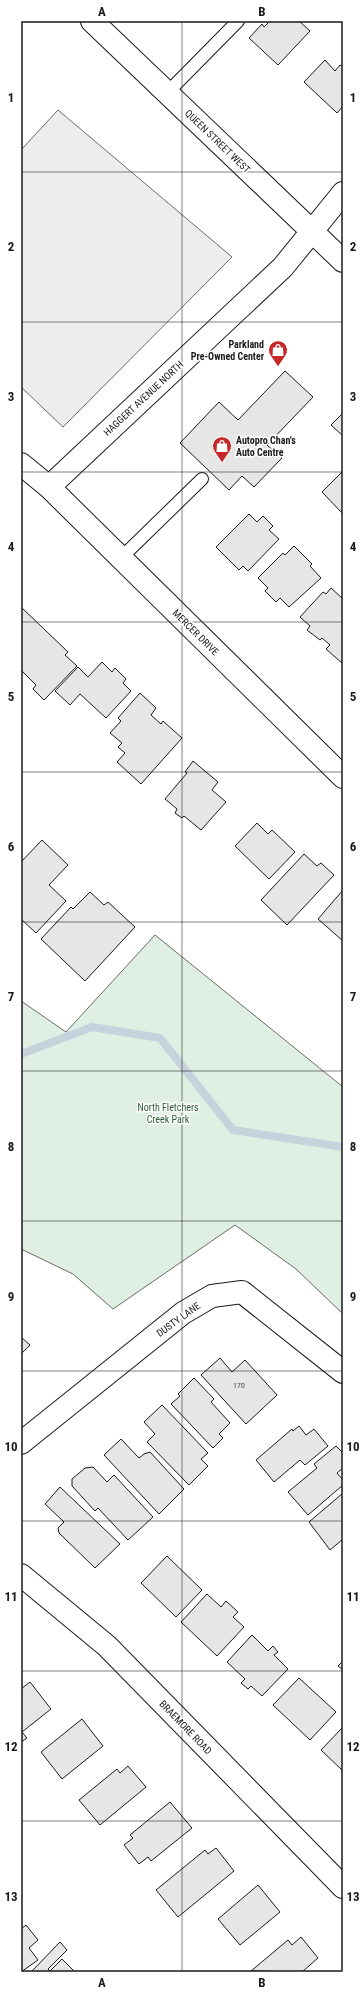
<svg xmlns="http://www.w3.org/2000/svg" width="364" height="1993" viewBox="0 0 364 1993" font-family="'Roboto Condensed',sans-serif">
<style>
.green{fill:#e0efe3;stroke:#6a6a6a}
.parking{fill:#ededed;stroke:#6a6a6a}
.lines{fill:none;stroke-linecap:round;stroke-linejoin:round}
.stream{stroke:#c6d2dc;stroke-width:8}
.building{fill:#e6e6e6;stroke:#1a1a1a}
.lane-casing{stroke:#1a1a1a;stroke-width:14}
.street-casing{stroke:#1a1a1a;stroke-width:24}
.secondary-casing{stroke:#1a1a1a;stroke-width:24}
.lane{stroke:#fff;stroke-width:12}
.street{stroke:#fff;stroke-width:22}
.secondary{stroke:#fff;stroke-width:22}
.grid{fill:none;stroke:#1a1a1a;stroke-width:1;stroke-opacity:0.55}
.labels{text-anchor:middle;stroke-width:3;stroke-linejoin:round;paint-order:stroke}
.number-label{font-size:8px;fill:#4d4d4d}
.street-label{font-size:10px;fill:#1a1a1a;stroke:#fff}
.poi-label{font-size:10px;font-weight:bold;fill:#1a1a1a;stroke:#fff;text-anchor:end}
.park-label{font-size:10px;fill:#2b5a34;stroke:#fff}
.neatline{fill:none;stroke:#1a1a1a;stroke-width:1.5}
.grid-label{font-size:13px;text-anchor:middle;font-weight:bold;fill:#1a1a1a}
</style>
<rect width="100%" height="100%" fill="#fff"/>
<!-- green -->
<path class="green" d="M155 935 343 1087V1314L296 1269 235 1225 113 1309 73 1274 21 1249V1001L66 1032Z"/>
<!-- parking -->
<path class="parking" d="M58 110 232 257 63 427 21 387V150Z"/>
<g class="lines">
<!-- stream -->
<path class="stream" d="M21 1054 92 1027 160 1038 233 1130 343 1147"/>
</g>
<!-- building -->
<path class="building" d="M270 21H299L310 31 278 65 249 38 262 24 264 27Z
M325 60 335 71 340 65 343 67V106L337 113 304 82Z
M285 371 313 397 267 445 282 458 254 487 242 476 229 490 180 443 219 402 238 420Z
M343 413V436L331 425Z
M343 471V514L322 492Z
M249 514 257 522 263 516 273 526 269 530 279 539 248 571 243 566 239 570 216 547Z
M294 546 312 564 310 566 321 578 289 607 280 598 276 602 265 591 268 588 258 578 283 553 285 555Z
M331 588 343 599V664L326 649 330 645 322 638 320 640 307 630 310 626 300 617 323 592 326 594Z
M21 607 68 652 65 655 77 666 44 700 33 689 36 685 21 670Z
M102 662 112 672 115 668 126 679 123 683 131 691 106 718 80 694 70 705 55 691 78 667 88 677Z
M140 693 156 708 151 715 161 724 163 721 182 738 141 784 117 762 125 753 118 747 122 743 110 733 121 721 118 718Z
M193 761 218 782 212 790 226 802 201 830 184 816 182 818 175 813 177 809 165 799 187 773 185 772Z
M257 823 268 834 272 830 295 852 269 879 235 846Z
M42 840 68 865 49 885 66 901 36 933 21 919V862Z
M304 854 317 866 321 863 334 875 287 925 261 900Z
M343 890V941L318 919Z
M90 892 104 905 108 902 135 927 85 981 41 939 71 907 73 909Z
M21 1337 30 1345 21 1354Z
M220 1358 232 1372 245 1360 277 1395 246 1424 201 1375Z
M194 1378 214 1399 211 1402 230 1423 219 1434 223 1438 213 1448 171 1404 180 1396 178 1394Z
M162 1405 208 1453 201 1459 208 1466 189 1485 147 1442 155 1434 144 1422Z
M299 1426 306 1435 314 1429 328 1446 305 1465 300 1460 274 1482 256 1460 292 1429 293 1431Z
M121 1439 139 1458 144 1454 150 1452 184 1489 159 1514 104 1455Z
M336 1446 343 1453V1468L337 1473 343 1480V1485L308 1515 288 1492 317 1468 314 1464Z
M93 1467 107 1482 114 1475 153 1517 128 1540 98 1508 95 1511 72 1486V1479L85 1468Z
M60 1487 120 1544 95 1568 59 1533 58 1528 64 1522 45 1504Z
M343 1493V1539L330 1550 309 1522Z
M167 1556 202 1590 176 1617 141 1583Z
M207 1594 221 1607 226 1601 238 1612 233 1617 244 1627 217 1656 181 1622Z
M252 1635 268 1651 273 1646 278 1652 274 1655 288 1669 262 1696 251 1686 248 1689 241 1683 245 1679 227 1662Z
M343 1661V1670L338 1666Z
M299 1678 336 1712 310 1740 273 1705Z
M30 1682 51 1709 22 1732 27 1738 21 1742V1689Z
M82 1719 103 1746 62 1779 41 1752Z
M343 1727V1771L321 1750Z
M128 1766 146 1787 100 1825 79 1800 117 1769 120 1773Z
M170 1802 192 1828 151 1861 148 1857 139 1864 124 1845 133 1838 130 1835Z
M216 1848 234 1871 178 1917 156 1890 205 1850 208 1854Z
M258 1885 280 1912 240 1945 218 1919Z
M26 1925 38 1940 29 1948 38 1960 21 1972V1929Z
M301 1937 318 1958 302 1972 251 1971 288 1940 292 1945Z
M60 1942 67 1950 48 1969 50 1971 62 1959 75 1972H31Z"/>
<g class="lines">
<defs>
<path id="lane" d="M167 93 238 21
M121 558 202 479"/>
<path id="street" d="M21 464 49 487 343 777
M49 487 283 267 343 193
M21 1443 183 1313 212 1296 242 1292 343 1372
M21 1575 107 1646 343 1887"/>
<path id="secondary" d="M92 21 343 261"/>
</defs>
<!-- lane casing -->
<use href="#lane" class="lane-casing"/>
<!-- street casing -->
<use href="#street" class="street-casing"/>
<!-- secondary casing -->
<use href="#secondary" class="secondary-casing"/>
<!-- lane -->
<use href="#lane" class="lane"/>
<!-- street -->
<use href="#street" class="street"/>
<!-- secondary -->
<use href="#secondary" class="secondary"/>
</g>
<!-- grid -->
<path class="grid" d="M182 21V1972M21 172H343M21 322H343M21 472H343M21 622H343M21 772H343M21 922H343M21 1071H343M21 1221H343M21 1371H343M21 1521H343M21 1671H343M21 1821H343"/>
<!-- icons -->
<defs>
<symbol id="shop-pin" viewBox="-11 -11 22 30"><path d="M0 17L-7.5 6A9.5 9.5 0 1 1 7.5 6Z" fill="#c62828" stroke="#fff"/><path d="M-5-2.5h2.3a2.7 3.5 0 0 1 5.4 0H5L5.5 6h-11ZM-1.5-2.5h3a1.5 2.3 0 0 0-3 0Z" fill="#fff"/></symbol>
</defs>
<g fill-rule="evenodd">
<use href="#shop-pin" x="267" y="339" width="22" height="30"/>
<use href="#shop-pin" x="211" y="435" width="22" height="30"/>
</g>
<g class="labels">
<!-- number labels -->
<g class="number-label">
<text x="239" y="1388">170</text>
</g>
<!-- street labels -->
<g class="street-label">
<text transform="translate(218 141) rotate(44)" y="4">QUEEN STREET WEST</text>
<text transform="translate(143 398) rotate(-43)" y="4">HAGGERT AVENUE NORTH</text>
<text transform="translate(196 632) rotate(45)" y="4">MERCER DRIVE</text>
<text transform="translate(178 1319) rotate(-36)" y="4">DUSTY LANE</text>
<text transform="translate(186 1727) rotate(46)" y="4">BRAEMORE ROAD</text>
</g>
<!-- poi labels -->
<g class="poi-label">
<text x="264" y="348">Parkland<tspan x="264" dy="12">Pre-Owned Center</tspan></text>
<text x="236" y="444" text-anchor="start">Autopro Chan's<tspan x="236" dy="12">Auto Centre</tspan></text>
</g>
<!-- park labels -->
<g class="park-label">
<text x="168" y="1111">North Fletchers<tspan x="168" dy="12">Creek Park</tspan></text>
</g>
</g>
<!-- border -->
<rect width="364" height="1993" fill="none" stroke="#ffffff" stroke-width="44"/>
<rect x="22" y="22" width="320" height="1949" class="neatline"/>
<g class="grid-label">
<text x="102" y="16">A</text>
<text x="262" y="16">B</text>
<text x="11" y="102">1</text>
<text x="353" y="102">1</text>
<text x="11" y="251">2</text>
<text x="353" y="251">2</text>
<text x="11" y="401">3</text>
<text x="353" y="401">3</text>
<text x="11" y="551">4</text>
<text x="353" y="551">4</text>
<text x="11" y="701">5</text>
<text x="353" y="701">5</text>
<text x="11" y="851">6</text>
<text x="353" y="851">6</text>
<text x="11" y="1001">7</text>
<text x="353" y="1001">7</text>
<text x="11" y="1151">8</text>
<text x="353" y="1151">8</text>
<text x="11" y="1301">9</text>
<text x="353" y="1301">9</text>
<text x="11" y="1451">10</text>
<text x="353" y="1451">10</text>
<text x="11" y="1601">11</text>
<text x="353" y="1601">11</text>
<text x="11" y="1751">12</text>
<text x="353" y="1751">12</text>
<text x="11" y="1901">13</text>
<text x="353" y="1901">13</text>
<text x="102" y="1987">A</text>
<text x="262" y="1987">B</text>
</g>
</svg>
